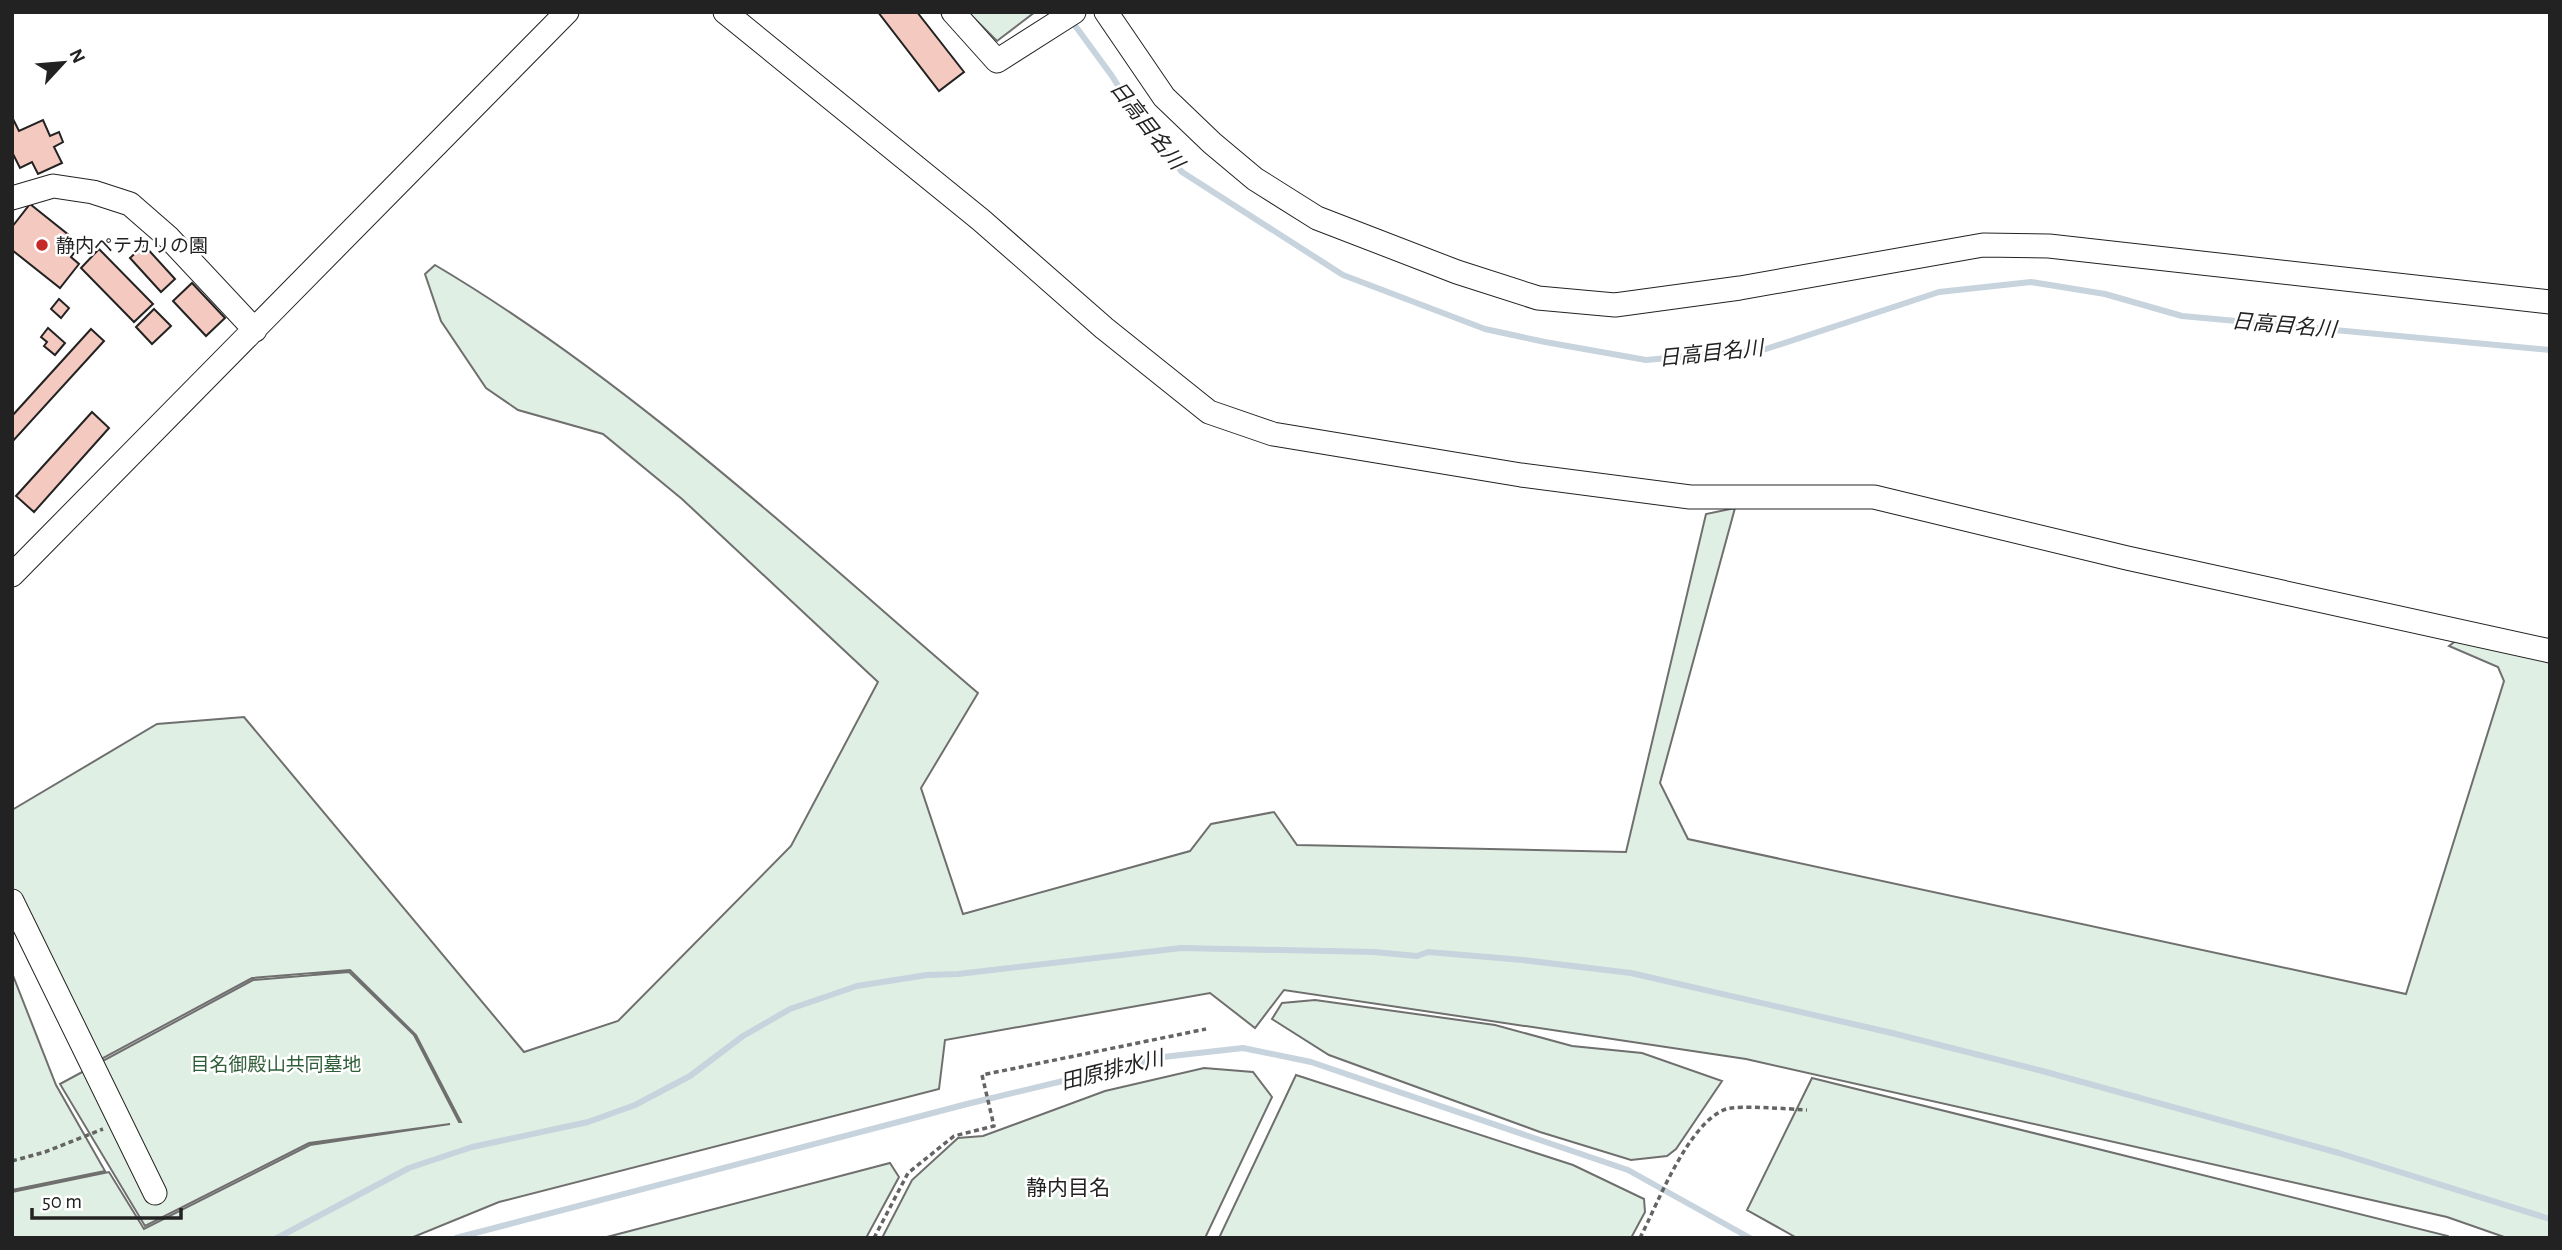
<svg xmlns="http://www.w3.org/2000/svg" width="2562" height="1250" viewBox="0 0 2562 1250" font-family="'Alegreya Sans','Noto Sans JP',sans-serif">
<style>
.green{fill:#e0efe3;stroke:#6f6f6f;stroke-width:2}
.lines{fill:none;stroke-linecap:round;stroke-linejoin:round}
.stream{stroke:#c7d3dd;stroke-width:6}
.building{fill:#f3c9c0;stroke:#222;stroke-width:2}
.minor-casing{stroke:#222;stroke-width:25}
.path{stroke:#646464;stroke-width:3.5;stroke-dasharray:5 3.5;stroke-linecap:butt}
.minor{stroke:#fff;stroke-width:23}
.poi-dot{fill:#c62828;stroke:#fff;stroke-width:2.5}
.labels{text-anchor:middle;stroke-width:5;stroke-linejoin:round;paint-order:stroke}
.poi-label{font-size:19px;fill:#222;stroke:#fff;text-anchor:start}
.park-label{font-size:19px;fill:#2f5e38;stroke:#fff}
.water-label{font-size:21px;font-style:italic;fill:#222;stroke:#fff}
.neighbourhood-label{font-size:21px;fill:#222;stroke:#fff}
</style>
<rect width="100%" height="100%" fill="#fff"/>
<!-- green -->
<path class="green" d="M968 12H1035L997 41Z
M435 265C631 381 805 545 978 693L921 788 963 914 1190 851 1211 824 1274 812 1297 845 1626 852 1706 514 1735 508 1660 783 1688 839 2406 994 2504 681 2498 667 2449 646 2462 636 2550 658V1238H2507L2447 1217 1746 1059 1284 990 1255 1028 1210 993 945 1040 939 1089 499 1202 411 1238H12V1192L109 1172 144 1229 310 1145 450 1124 309 1143 145 1226 60 1084 253 980 349 972 414 1035 459 1122H461L416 1035 350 970 252 978 94 1063 12 894V810L157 724 244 717 524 1052 618 1021 791 846 878 682 682 499 603 434 518 410 486 388 441 321 425 274Z
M12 973 56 1085 105 1171 12 1190Z
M1315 1000 1495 1025 1572 1046 1642 1053 1722 1081 1676 1149 1667 1156 1631 1160 1540 1132 1329 1055 1272 1019 1282 1003Z
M1204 1068 1253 1072 1272 1097 1205 1238H882L912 1180 958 1138 983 1136 1105 1091Z
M1296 1075 1573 1165 1644 1199 1645 1212 1631 1238H1219Z
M1812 1078 2448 1236 2449 1238H1797L1747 1210Z
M890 1163 899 1177 866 1238H603Z"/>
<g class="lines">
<!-- stream -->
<path class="stream" d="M1071 20 1112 76 1144 127 1182 172 1343 275 1485 329 1545 342 1646 360 1766 349 1939 292 2031 282 2105 294 2182 316 2550 350
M277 1238 409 1168 472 1147 588 1122 635 1105 690 1076 743 1036 790 1009 857 986 927 975 958 974 1181 948 1374 952 1417 956 1428 952 1523 960 1631 973 1892 1033 2046 1072 2339 1153 2550 1219
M456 1238 967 1104 1163 1057 1243 1048 1311 1062 1628 1170 1750 1238"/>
</g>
<!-- building -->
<path class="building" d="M878 12H917L964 72 939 91Z
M12 117 19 131 43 120 50 136 59 132 63 142 54 147 62 163 38 174 32 162 20 168 12 152Z
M30 204 70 236 66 241 77 249 71 257 79 264 60 288 12 250V227Z
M144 245 175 279 161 292 130 258Z
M99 249 153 304 134 322 81 268Z
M192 283 225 318 206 336 173 301Z
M59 299 69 308 61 318 51 309Z
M154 309 171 326 152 344 136 327Z
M48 328 65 343 55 355 44 346 47 342 41 337Z
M91 329 104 341 12 442V416Z
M92 412 109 428 34 512 16 496Z"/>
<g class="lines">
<defs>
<path id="minor" d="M725 12 981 220 1104 328 1209 412 1273 434 1521 475 1690 497H1874L2127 558 2550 651
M953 12 997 61 1074 12
M1106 12 1164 97 1212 143 1255 179 1317 218 1457 272 1538 298 1615 305 1740 288 1983 245 2049 246 2550 302
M12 198 53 186 93 192 130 204 169 238 255 330
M12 575 567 12
M12 901 155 1193"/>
</defs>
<!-- minor casing -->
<use href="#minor" class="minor-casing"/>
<!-- path -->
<path class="path" d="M12 1161 45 1152 103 1129
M874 1238 908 1173 954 1136 994 1126 982 1075 1206 1029
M1640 1238C1658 1203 1688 1123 1726 1109 1737 1105 1791 1109 1807 1110"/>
<!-- minor -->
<use href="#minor" class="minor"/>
</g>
<!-- markers -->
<circle class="poi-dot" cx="42" cy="245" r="7"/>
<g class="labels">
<!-- poi labels -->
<g class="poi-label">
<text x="56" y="252">静内ペテカリの園</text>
</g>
<!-- park labels -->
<g class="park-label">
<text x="276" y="1071">目名御殿山共同墓地</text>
</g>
<!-- water labels -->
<g class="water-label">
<text transform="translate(1147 125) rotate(52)" y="7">日高目名川</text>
<text transform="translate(2284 325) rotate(5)" y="7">日高目名川</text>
<text transform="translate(1711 353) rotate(-6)" y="7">日高目名川</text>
<text transform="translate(1112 1070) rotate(-14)" y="7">田原排水川</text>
</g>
<!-- neighbourhood labels -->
<g class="neighbourhood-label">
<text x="1068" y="1195">静内目名</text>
</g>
</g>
<!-- border -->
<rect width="2562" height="1250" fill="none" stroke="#222222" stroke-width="28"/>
<!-- north arrow -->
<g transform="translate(63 63) rotate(64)" stroke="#ffffff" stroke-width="5" paint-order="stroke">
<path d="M0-5L12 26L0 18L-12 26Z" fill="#222222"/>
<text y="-10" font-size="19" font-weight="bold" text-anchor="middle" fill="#222222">N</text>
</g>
<!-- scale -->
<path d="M32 1208v10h149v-10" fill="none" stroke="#222222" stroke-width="3.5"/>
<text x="42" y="1208" font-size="21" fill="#222222" stroke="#ffffff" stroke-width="5" paint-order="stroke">50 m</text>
</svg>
